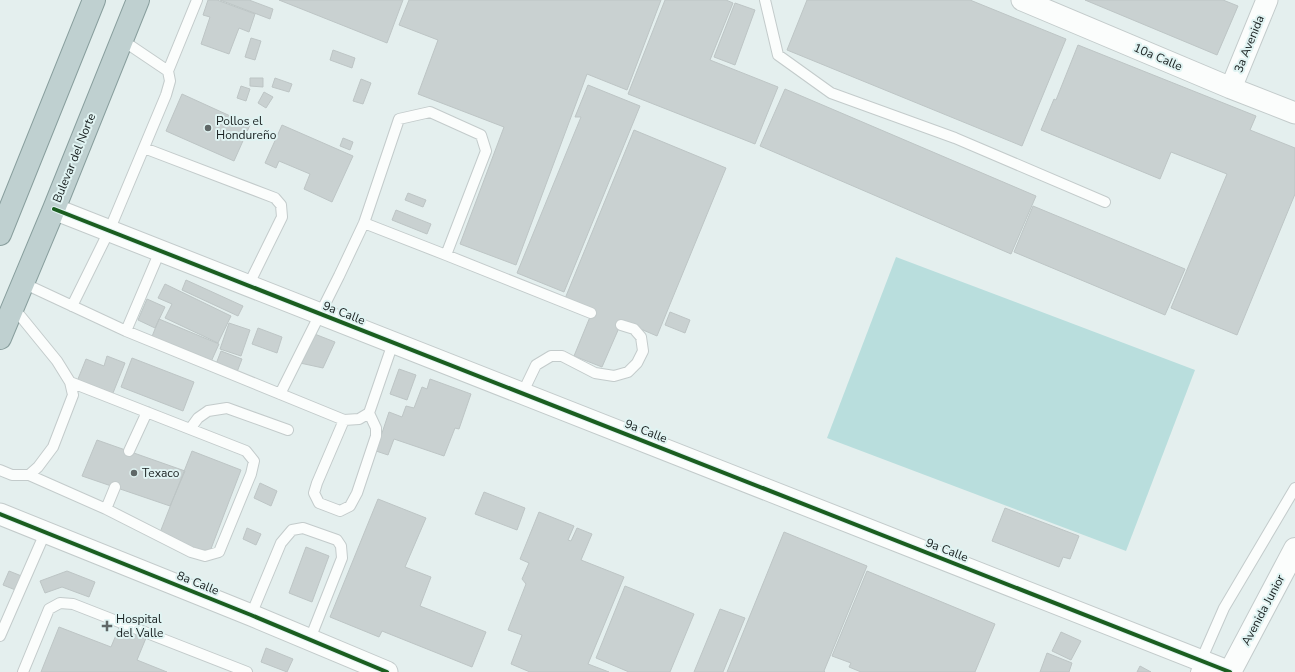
<svg xmlns="http://www.w3.org/2000/svg" width="1295" height="672" viewBox="0 0 1295 672" font-family="'Nunito Sans',sans-serif">
<style>
.green{fill:#b9dedd}
.building{fill:#c9d1d1;stroke:#bdc5c5}
.lines{fill:none;stroke-linecap:round;stroke-linejoin:round}
.lane-casing{stroke:#c3cbcb;stroke-width:12}
.street-casing{stroke:#c3cbcb;stroke-width:23}
.secondary-casing{stroke:#c3cbcb;stroke-width:24}
.highway-casing{stroke:#889e9d;stroke-width:24}
.lane{stroke:#fbfdfc;stroke-width:10}
.street{stroke:#fbfdfc;stroke-width:21}
.secondary{stroke:#fbfdfc;stroke-width:22}
.highway{stroke:#bfd0d0;stroke-width:22}
.cycleway-casing{stroke:#e0f3f2;stroke-width:6}
.cycleway{stroke:#1b5e20;stroke-width:4}
.poi-dot{fill:#5f6767;stroke:#e0f3f2;stroke-width:1.5}
.labels{text-anchor:middle;stroke-width:4;stroke-linejoin:round;paint-order:stroke}
.street-label{font-size:12px;fill:#171e1e;stroke:#e0f3f2}
.poi-label{font-size:12px;fill:#171e1e;stroke:#e0f3f2;text-anchor:start}
</style>
<rect width="100%" height="100%" fill="#e4efee"/>
<!-- green -->
<path class="green" d="M896 257 1195 370 1126 551 827 438Z"/>
<!-- building -->
<path class="building" d="M208 0H217L255 14 249 32 239 28 229 54 201 44 210 17 203 15Z
M220 0H249L273 9 270 19Z
M279 0H403L387 43Z
M409 0H661L627 90 587 74 516 265 460 244 504 127 418 94 438 40 399 25Z
M665 0H726L733 3 710 60 778 87 755 144 628 94Z
M807 0H970L1066 39 1022 146 787 50Z
M1085 0H1223L1238 6 1217 55Z
M735 3 755 10 735 65 714 57Z
M251 38 261 41 255 60 245 57Z
M1078 45 1256 116 1250 130 1295 148V194L1237 335 1171 308 1227 174 1171 152 1160 179 1041 130 1054 99 1056 100Z
M333 50 355 58 352 68 330 60Z
M250 78H263V87L250 86Z
M275 78 292 84 289 92 272 87Z
M361 79 371 83 363 104 353 101Z
M588 85 640 106 564 292 517 273 581 117H575Z
M241 86 250 89 246 101 237 98Z
M785 89 1036 196 1011 254 760 146Z
M264 92 273 97 266 108 258 103Z
M182 94 250 125 234 161 166 131Z
M282 125 353 156 332 202 304 189 310 174 279 161 276 168 265 163Z
M634 130 726 168 657 336 622 321 602 367 574 356 592 312 564 301Z
M343 138 353 142 350 150 340 146Z
M408 193 426 200 423 207 405 200Z
M1033 206 1185 269 1165 315 1014 252Z
M396 210 431 224 427 234 392 220Z
M186 280 243 306 238 316 182 290Z
M165 284 231 316 218 343 165 318 172 304 158 298Z
M147 299 165 307 155 328 138 320Z
M670 312 690 320 685 333 665 325Z
M159 319 219 344 210 364 151 339Z
M229 323 250 330 241 356 220 349Z
M258 328 282 337 277 353 252 344Z
M312 333 335 342 323 368 300 363Z
M221 351 242 359 237 372 216 364Z
M107 356 125 363 111 398 76 384 86 359 104 366Z
M132 358 194 382 183 411 121 387Z
M399 369 416 375 407 400 390 394Z
M430 379 471 394 459 429 455 428 444 456 394 439 388 455 376 451 389 412 402 417 406 406 414 408 422 387 427 389Z
M97 440 185 471 170 506 82 476Z
M192 451 241 470 209 554 159 535Z
M260 483 277 491 271 506 254 498Z
M484 492 525 508 517 530 475 514Z
M378 499 426 518 405 567 431 577 420 606 486 632 472 667 382 631 379 637 330 617Z
M1005 508 1079 536 1070 559 1063 557 1059 567 992 541Z
M539 512 574 526 568 540 571 541 577 528 592 534 581 560 624 577 588 664 609 672H530L511 664 522 635 508 630 526 584 522 579 529 563 520 559Z
M247 528 261 534 256 545 243 539Z
M784 532 867 566 824 671 825 672H727Z
M306 547 329 556 312 602 289 593Z
M9 571 24 577 18 591 3 585Z
M67 571 95 582 89 597 62 587 45 593 40 581Z
M867 571 995 624 975 672H861L849 667 851 663 832 656Z
M625 586 694 614 670 672H629L596 658Z
M720 609 745 618 723 672H694Z
M59 627 111 647 119 628 146 638 137 660 167 672H41Z
M1061 632 1081 641 1071 660 1052 651Z
M266 648 293 659 287 672 261 662Z
M1047 653 1072 663 1069 672H1040Z
M1140 666 1151 672H1137Z"/>
<g class="lines">
<defs>
<path id="lane" d="M765 0 778 55 831 93 955 138 1105 202
M168 71 197 0
M144 148 275 198 281 205 282 217 248 286
M364 223 446 255 591 313
M23 283 126 331 344 420 359 419 369 413 393 343
M72 306 109 231 166 95 170 81 168 71 122 40
M126 331 160 251
M280 394 339 276 364 223 399 119 430 112 481 135 486 151 446 255
M522 394 536 365 551 356H562L595 373 614 376 628 372 637 363 643 351 641 337 634 329 621 325
M344 420 317 483 314 493 319 503 340 511 350 506 357 493 376 436V428L369 413
M190 429 198 418 208 411 227 408 288 430
M129 451 147 412
M0 470 12 475H29L38 467 53 447 73 395 70 382 57 361 13 307
M29 475 106 509 191 552 205 556 219 552 251 474 254 461 246 451 70 382
M106 509 115 487
M251 615 281 543 292 530 303 528 337 540 341 546 342 558 310 639
M0 636 45 533
M23 672 49 609 60 603 73 604 247 672
M1196 672 1224 608 1295 488"/>
<path id="street" d="M1022 0 1231 88 1295 113
M1231 88 1267 0
M54 209 1230 672
M0 514 251 615 387 672"/>
<path id="secondary" d="M1230 672 1295 549"/>
<path id="highway" d="M0 234 94 0
M0 338 54 209 138 0"/>
</defs>
<!-- lane casing -->
<use href="#lane" class="lane-casing"/>
<!-- street casing -->
<use href="#street" class="street-casing"/>
<!-- secondary casing -->
<use href="#secondary" class="secondary-casing"/>
<!-- highway casing -->
<use href="#highway" class="highway-casing"/>
<!-- lane -->
<use href="#lane" class="lane"/>
<!-- street -->
<use href="#street" class="street"/>
<!-- secondary -->
<use href="#secondary" class="secondary"/>
<!-- highway -->
<use href="#highway" class="highway"/>
<defs>
<path id="cycleway" d="M54 209 1230 672
M0 514 251 615 387 672"/>
</defs>
<!-- cycleway casing -->
<use href="#cycleway" class="cycleway-casing"/>
<!-- cycleway -->
<use href="#cycleway" class="cycleway"/>
</g>
<!-- markers -->
<g class="poi-dot">
<circle cx="208" cy="128" r="4"/>
<circle cx="134" cy="473" r="4"/>
<path d="M105 620h4v4h4v4h-4v4h-4v-4h-4v-4h4z"/>
</g>
<g class="labels">
<!-- street labels -->
<g class="street-label">
<text transform="translate(1249 44) rotate(-68)" y="4">3a Avenida</text>
<text transform="translate(1158 57) rotate(23)" y="4">10a Calle</text>
<text transform="translate(74 158) rotate(-68)" y="4">Bulevar del Norte</text>
<text transform="translate(344 313) rotate(21)" y="4">9a Calle</text>
<text transform="translate(646 431) rotate(21)" y="4">9a Calle</text>
<text transform="translate(947 550) rotate(21)" y="4">9a Calle</text>
<text transform="translate(198 583) rotate(22)" y="4">8a Calle</text>
<text transform="translate(1263 610) rotate(-62)" y="4">Avenida Junior</text>
</g>
<!-- poi labels -->
<g class="poi-label">
<text x="216" y="125">Pollos el<tspan x="216" dy="14">Hondureño</tspan></text>
<text x="142" y="477">Texaco</text>
<text x="116" y="623">Hospital<tspan x="116" dy="14">del Valle</tspan></text>
</g>
</g>
</svg>
